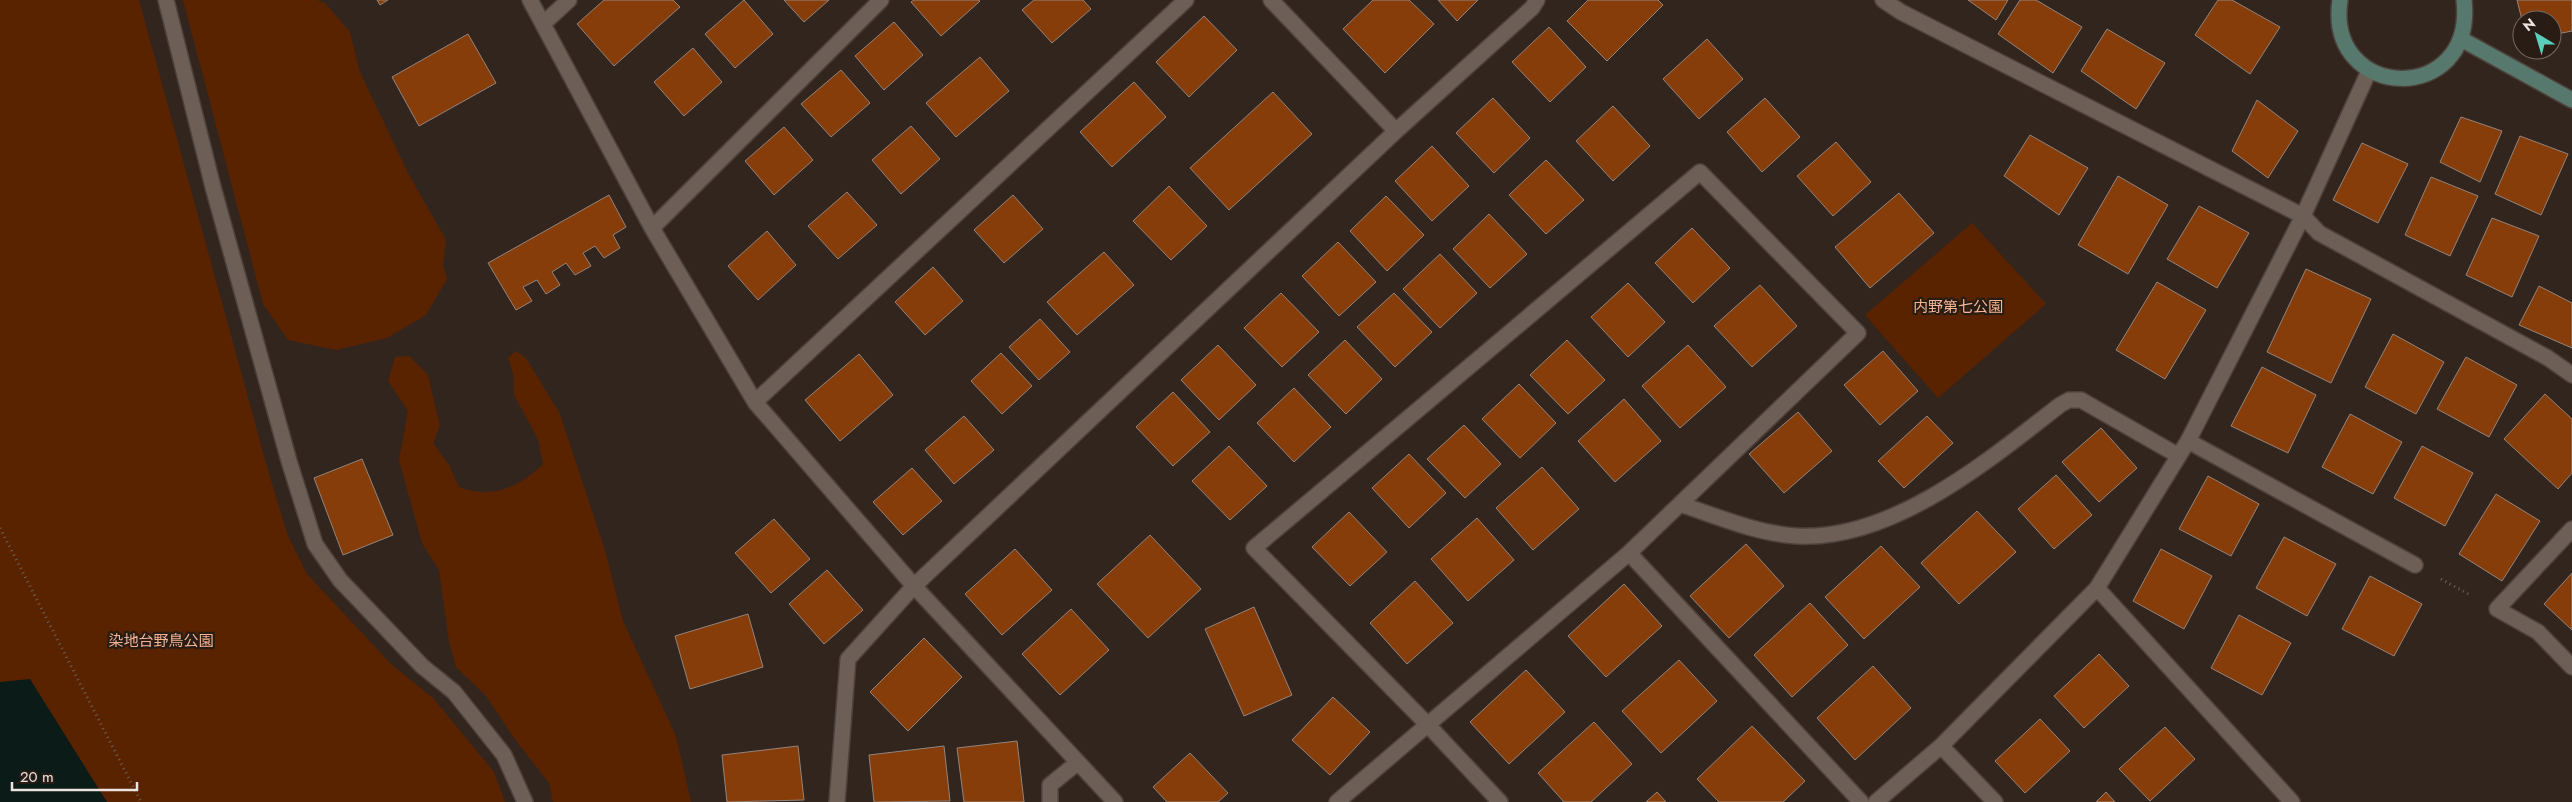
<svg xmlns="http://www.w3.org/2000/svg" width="2572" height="802" viewBox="0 0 2572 802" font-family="Jost,'Noto Sans JP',sans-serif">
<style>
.green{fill:#592300}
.water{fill:#0a1b18}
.building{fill:#863d09;stroke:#94847c}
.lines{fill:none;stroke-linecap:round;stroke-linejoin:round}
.street-casing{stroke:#4d413c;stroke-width:18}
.secondary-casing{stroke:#4d413c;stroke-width:18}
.path{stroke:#6c605a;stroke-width:3;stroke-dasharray:1 4;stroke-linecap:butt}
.street{stroke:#6d5e56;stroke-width:15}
.secondary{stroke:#57796d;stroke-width:15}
.labels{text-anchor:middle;stroke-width:4.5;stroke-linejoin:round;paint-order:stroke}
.park-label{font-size:15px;fill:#f4b593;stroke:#281c15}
</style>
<rect width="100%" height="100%" fill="#32251e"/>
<!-- green -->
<path class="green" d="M0 0H139L269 474 288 536 307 574 391 664 433 698 494 772 505 802H0Z
M183 0H317L325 3 350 32 360 72 408 173 446 240 443 265 447 279 426 315 387 338 336 350 288 340 263 304Z
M1972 223 2046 304 1938 398 1865 315Z
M516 351 526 358 560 414 605 550 623 621 676 736 691 802H553L549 783 514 738 486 696 456 667 449 642 439 570 422 543 399 460 408 411 388 381 395 357 409 356 428 375 440 426 433 443 449 465 459 487C493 499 518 488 543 464L538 439 514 395 513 373 508 358Z"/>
<!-- water -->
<path class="water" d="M30 679 107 802H0V682Z"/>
<!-- building -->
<path class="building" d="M377 0H388L380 5Z
M604 0H673L680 7 614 66 577 24Z
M744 0 773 34 735 68 705 34Z
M784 0H829L804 22Z
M914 0H978L980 1 941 36 911 2Z
M1034 0H1083L1091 9 1052 43 1022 10Z
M1373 0H1409L1434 24 1385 73 1343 29Z
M1438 0H1478L1457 21Z
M1588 0H1658L1663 5 1607 61 1567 21Z
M1968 0H2008L1996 20Z
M2020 0H2036L2082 27 2053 73 1998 34Z
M2218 0H2232L2280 27 2250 74 2195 35Z
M2517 0H2572V31L2552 35V20H2522Z
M1204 16 1237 50 1189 97 1156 62Z
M894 22 923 55 884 90 855 56Z
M1549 27 1586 67 1550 102 1512 62Z
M2107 29 2165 63 2136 109 2081 71Z
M468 34 496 83 419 126 392 77Z
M1707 39 1743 79 1699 119 1663 79Z
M693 48 722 82 684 116 654 82Z
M980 57 1009 91 956 137 926 103Z
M841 70 870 103 831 137 801 104Z
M1134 82 1166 117 1112 167 1080 132Z
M1273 92 1312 134 1229 210 1190 168Z
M1493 98 1530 138 1494 173 1456 133Z
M1765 98 1800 137 1762 172 1727 132Z
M2257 100 2298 131 2268 178 2232 151Z
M1613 106 1650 146 1613 181 1576 141Z
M2461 117 2502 131 2480 182 2440 162Z
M911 126 940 159 901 194 872 160Z
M784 127 813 160 774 195 745 161Z
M2030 135 2088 168 2059 215 2004 176Z
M2520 136 2568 154 2541 215 2495 194Z
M1836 142 1871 182 1833 216 1797 176Z
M2362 143 2408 164 2378 223 2333 200Z
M1432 146 1469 186 1432 221 1395 181Z
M1546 160 1584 200 1546 234 1509 195Z
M2118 176 2168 205 2128 274 2078 245Z
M2431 177 2478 196 2450 256 2405 235Z
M1169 186 1207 226 1171 260 1133 221Z
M847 192 877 225 838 259 808 226Z
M1899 193 1934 233 1870 288 1835 247Z
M609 195 626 227 613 235 620 248 604 258 595 246 583 253 591 266 575 275 566 263 552 272 560 285 546 294 537 280 523 287 532 301 516 310 488 263Z
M1013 195 1043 229 1004 263 974 230Z
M1386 196 1424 235 1387 271 1350 231Z
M2199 206 2249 233 2217 288 2167 259Z
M1489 214 1527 254 1490 288 1453 249Z
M2492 218 2539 236 2512 297 2466 275Z
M1692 228 1730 268 1693 303 1655 263Z
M767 231 796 265 758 300 728 266Z
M1338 242 1376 282 1339 316 1302 276Z
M1104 252 1134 285 1077 335 1047 302Z
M1440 254 1477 293 1440 328 1403 289Z
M933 267 963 301 925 335 895 302Z
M2306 269 2371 299 2331 383 2267 352Z
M2157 282 2206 310 2165 379 2116 350Z
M1628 283 1665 322 1628 357 1591 317Z
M1760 285 1797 326 1752 367 1714 326Z
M2539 286 2572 303V348L2519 325Z
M1281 293 1319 332 1282 367 1244 328Z
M1394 293 1432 332 1395 367 1357 327Z
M1040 319 1070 352 1039 380 1009 347Z
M2393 334 2444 362 2416 414 2365 387Z
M1345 340 1382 379 1346 414 1308 375Z
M1567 340 1605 380 1568 414 1530 375Z
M1218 345 1256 385 1219 420 1181 380Z
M1688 345 1726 387 1680 428 1642 386Z
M1883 351 1918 391 1880 425 1844 385Z
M1001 353 1032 386 1002 414 971 381Z
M859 354 893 395 840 441 805 400Z
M2466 357 2517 385 2489 437 2437 409Z
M2262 367 2316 395 2288 453 2231 426Z
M1519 384 1556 423 1520 458 1482 419Z
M1294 388 1331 427 1294 462 1257 423Z
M1173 392 1210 432 1173 466 1136 427Z
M2545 394 2572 419V473L2558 489 2504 439Z
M1624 399 1661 441 1615 482 1578 441Z
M1798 412 1832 451 1784 493 1749 454Z
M2350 414 2402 442 2373 494 2322 467Z
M964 416 994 450 954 484 925 450Z
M1927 416 1953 443 1904 488 1878 461Z
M1464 425 1501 464 1465 498 1427 459Z
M2101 428 2137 468 2099 502 2062 462Z
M1229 446 1267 486 1230 520 1192 481Z
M2422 446 2473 473 2445 526 2394 498Z
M1409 454 1446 493 1409 528 1372 488Z
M362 459 393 535 343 555 314 478Z
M1542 467 1579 509 1533 550 1496 508Z
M912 468 942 501 903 535 873 502Z
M2056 475 2092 515 2054 549 2018 509Z
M2208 476 2259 504 2231 556 2179 529Z
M2496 494 2540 521 2502 581 2459 554Z
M1977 511 2016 552 1959 604 1921 563Z
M1349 512 1387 552 1350 586 1312 547Z
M1477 518 1514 560 1468 601 1431 559Z
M774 519 810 559 771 593 735 553Z
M1150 535 1201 589 1148 638 1097 584Z
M2284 537 2336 564 2307 616 2256 588Z
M1746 544 1784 586 1729 638 1690 596Z
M1881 546 1920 587 1864 639 1825 597Z
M1015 549 1052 590 1002 635 965 594Z
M2161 549 2212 576 2184 629 2133 601Z
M827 570 863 610 824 644 789 604Z
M2572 573V630L2544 604Z
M2370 576 2422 604 2394 656 2342 629Z
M1415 581 1453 623 1407 664 1370 623Z
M1624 584 1662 626 1606 677 1568 636Z
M1810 603 1848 645 1792 697 1754 655Z
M1254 607 1292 695 1244 716 1205 629Z
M1071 609 1109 650 1060 695 1022 654Z
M748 614 763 667 690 689 675 636Z
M2239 615 2291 643 2262 695 2211 668Z
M924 638 962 677 908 731 870 692Z
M2099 654 2129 686 2084 728 2054 696Z
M1679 660 1717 701 1661 753 1622 711Z
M1873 666 1911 708 1855 760 1817 718Z
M1526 670 1565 712 1509 764 1470 722Z
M1333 697 1370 732 1330 775 1292 740Z
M2040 719 2070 751 2025 793 1995 761Z
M1594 722 1632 764 1591 802H1564L1538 773Z
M1752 726 1805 781 1783 802H1719L1697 779Z
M2165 727 2195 759 2150 801 2119 769Z
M1017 741 1024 802H964L957 748Z
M798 746 804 800 727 802 722 755Z
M944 746 950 801 874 802 869 755Z
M1190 753 1228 793 1218 802H1167L1153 787Z
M1657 792 1666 802H1646Z
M2106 792 2115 802H2096Z"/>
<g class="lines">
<defs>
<path id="street" d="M166 0 213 187 289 461 315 544 340 580 422 666 454 692 504 755 525 802
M530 0 652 228 755 402 914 586 1115 802
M1883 0 1901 12 2303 216 2319 233 2548 358 2572 375
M543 24 569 0
M1396 131 1532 8 1537 0
M652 228 881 0
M755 402 1186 0
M2188 441 2415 565
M1680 504C1716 516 1758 534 1797 536 1893 541 1989 460 2060 405L2069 400H2081L2179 456
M2572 529 2497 609 2538 632 2572 667
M1629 553 1861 802
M2097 588 2292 802
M1941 746 1995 802
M837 802 848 659 914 586 1396 131 1271 0
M1050 802V785L1077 763
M1337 802 1629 553 1858 333 1700 172 1254 548 1427 724 1500 802
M1876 802 1941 746 2097 588 2188 441 2303 216 2369 71"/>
<path id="secondary" d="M2340 0C2325 102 2476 107 2464 0
M2461 39 2572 100"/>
</defs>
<!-- street casing -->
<use href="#street" class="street-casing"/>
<!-- secondary casing -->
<use href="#secondary" class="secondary-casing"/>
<!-- path -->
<path class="path" d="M0 528 141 802
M2441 579 2470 595"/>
<!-- street -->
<use href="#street" class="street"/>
<!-- secondary -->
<use href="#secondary" class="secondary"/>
</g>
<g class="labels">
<!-- park labels -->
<g class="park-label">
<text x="1958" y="312">内野第七公園</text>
<text x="161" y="646">染地台野鳥公園</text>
</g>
</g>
<!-- north arrow -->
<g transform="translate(2537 35) rotate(322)"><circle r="24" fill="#281c15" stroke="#776c66"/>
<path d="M0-4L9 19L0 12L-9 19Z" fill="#5bcebc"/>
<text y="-8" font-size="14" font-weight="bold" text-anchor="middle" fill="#ede4e0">N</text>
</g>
<!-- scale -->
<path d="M12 782v8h125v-8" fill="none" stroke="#ede4e0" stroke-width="2.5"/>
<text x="20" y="782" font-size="15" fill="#ede4e0" stroke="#281c15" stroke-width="4" paint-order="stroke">20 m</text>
</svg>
